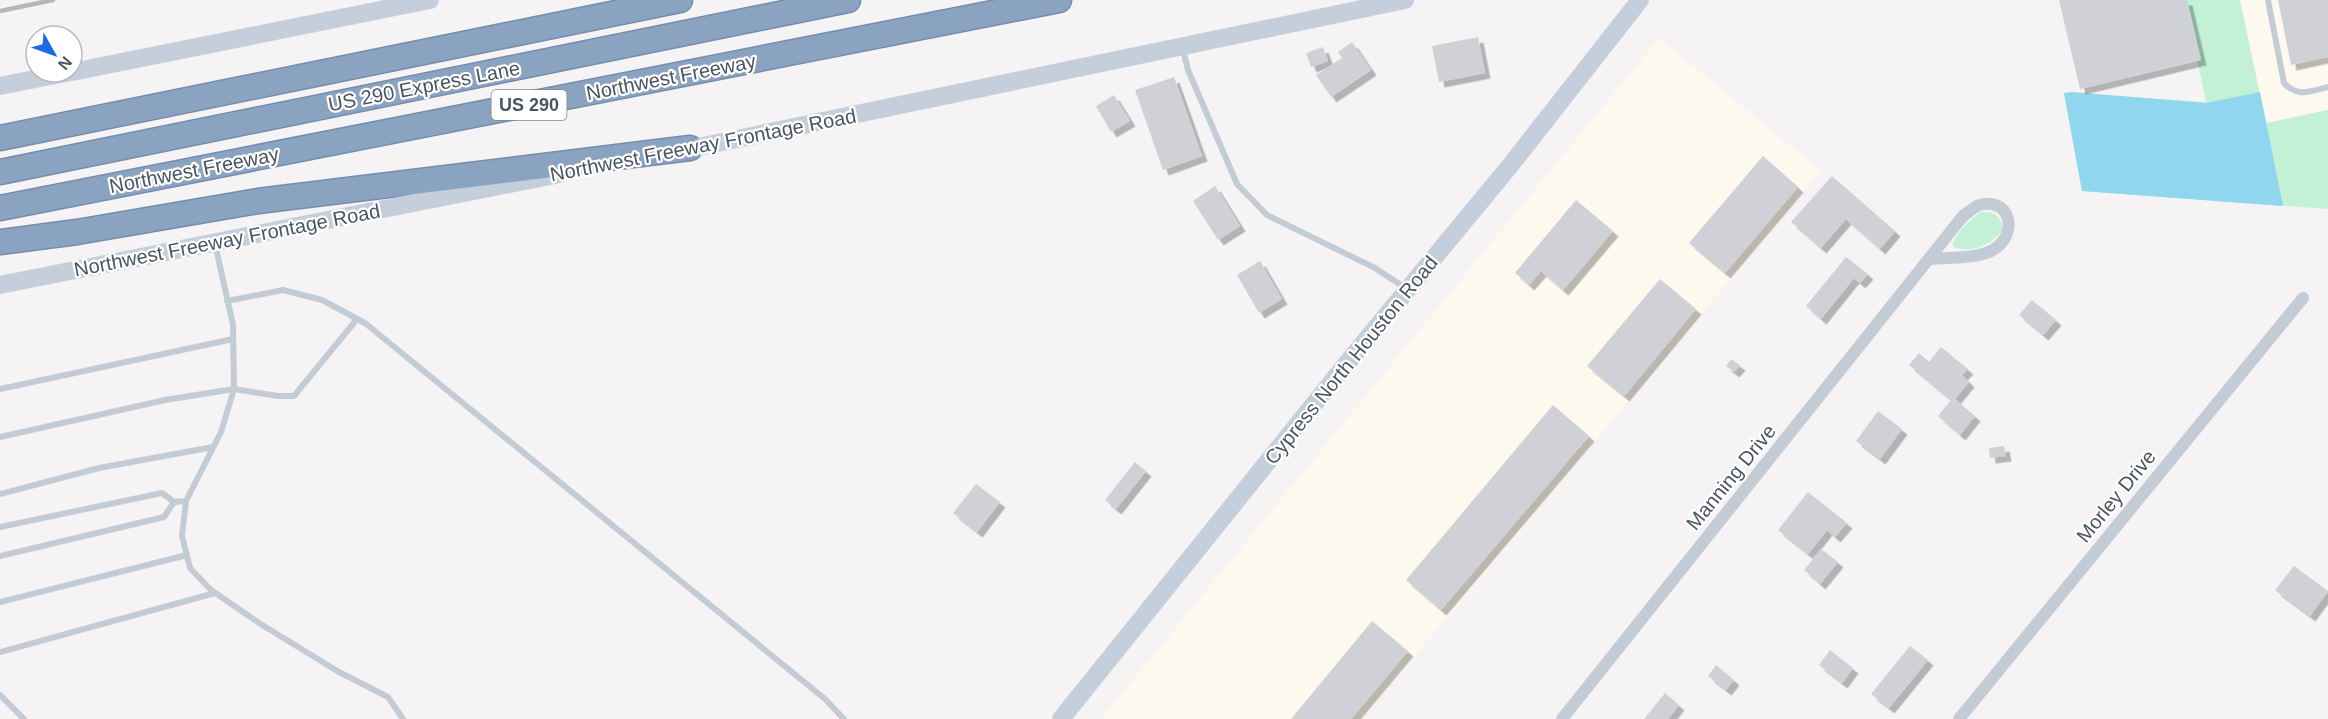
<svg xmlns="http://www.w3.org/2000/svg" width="2328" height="719" viewBox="0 0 2328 719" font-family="Helvetica,sans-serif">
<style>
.commercial{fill:#fdf9ee}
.green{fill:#c2f1d6}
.water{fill:#8fd6ee}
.building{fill:#cfd1d7;filter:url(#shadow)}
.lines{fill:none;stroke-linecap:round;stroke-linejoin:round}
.highway-casing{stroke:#758dad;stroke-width:27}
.lane{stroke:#c3ccd4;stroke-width:6}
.street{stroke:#c3ccd4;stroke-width:12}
.secondary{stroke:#c5cfdb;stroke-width:18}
.highway{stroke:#8aa3c1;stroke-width:24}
.rail{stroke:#b5b7bd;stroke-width:4.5}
.labels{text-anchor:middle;stroke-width:4.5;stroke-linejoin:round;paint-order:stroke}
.shield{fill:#fff;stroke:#808890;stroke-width:1.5}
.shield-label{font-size:18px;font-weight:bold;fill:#4a5561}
.street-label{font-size:20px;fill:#4a5561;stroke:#fff}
</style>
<defs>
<filter id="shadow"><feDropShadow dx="5.5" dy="5.5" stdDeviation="0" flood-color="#0004"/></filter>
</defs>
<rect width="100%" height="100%" fill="#f5f3f3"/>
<!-- commercial -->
<path class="commercial" d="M2240 0H2328V110L2266 124Z
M1659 38 1821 171 1362 719H1101Z"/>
<!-- green -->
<path class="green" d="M2185 0H2240L2266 123 2328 110V209L2082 191 2064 93 2206 102Z
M1981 212C1994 212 1999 214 2003 228 1995 244 1969 255 1952 246 1956 232 1969 221 1981 212Z"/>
<!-- water -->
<path class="water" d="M2072 92 2206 103 2260 92 2283 206 2082 191 2064 93Z"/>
<!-- building -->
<path class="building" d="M2059 0H2187L2201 60 2080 89Z
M2278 0H2328V57L2291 65Z
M1478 37 1485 73 1439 82 1432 46Z
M1352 42 1371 70 1331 97 1316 75 1342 58 1338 52Z
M1323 47 1328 61 1311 67 1306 53Z
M1174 77 1202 156 1163 170 1135 90Z
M1114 95 1130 121 1111 132 1096 106Z
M1763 156 1798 187 1725 273 1689 243Z
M1832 176 1895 231 1880 249 1846 219 1821 248 1791 222Z
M1215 186 1240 226 1218 240 1193 201Z
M1576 200 1613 231 1563 290 1541 271 1529 285 1515 273Z
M1846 257 1868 274 1860 283 1854 278 1821 319 1806 306Z
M1260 261 1282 299 1259 313 1237 275Z
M1660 279 1696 309 1624 396 1587 366Z
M2032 300 2056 320 2043 335 2019 315Z
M1941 347 1968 369 1962 375 1969 382 1955 399 1975 416 1960 435 1938 416 1951 400 1909 365 1919 353 1929 362Z
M1731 359 1740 365 1734 372 1726 366Z
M1553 405 1589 436 1441 610 1406 580Z
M1878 411 1902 429 1880 459 1856 441Z
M2004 446 2006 456 1990 458 1989 448Z
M1135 462 1146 471 1116 509 1105 500Z
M976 484 1000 502 977 532 953 513Z
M1808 492 1847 523 1835 537 1827 530 1808 554 1778 530Z
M1821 549 1838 562 1820 584 1804 570Z
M2294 566 2328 591 2310 616 2275 590Z
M1372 621 1408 651 1351 719H1291Z
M1910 646 1928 660 1889 708 1871 694Z
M1830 650 1853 668 1842 683 1819 665Z
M1716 665 1734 680 1726 690 1708 676Z
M1665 693 1679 705 1668 719H1644Z"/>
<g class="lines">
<defs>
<path id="highway" d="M0 138 680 0
M0 172 848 0
M0 208 1059 0
M0 242 77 232 258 201 690 148"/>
</defs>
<!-- highway casing -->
<use href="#highway" class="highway-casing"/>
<!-- lane -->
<path class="lane" d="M2268 0 2284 83C2297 98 2312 91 2328 87
M1183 50 1188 70 1237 184 1267 215 1375 268 1407 289
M227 301 283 290 322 300 365 323 825 699 844 719
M0 389 233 339
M0 437 165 400 234 389 278 396H294L357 319
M0 494 99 468 213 447
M186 501 182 536 190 568 211 590 259 623 339 672 388 697 403 719
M0 527 162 493 174 502 186 501 221 432 234 389 233 325 215 244
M0 556 164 517 174 502
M0 602 187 555
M0 652 215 593
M0 695 24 719"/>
<!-- street -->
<path class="street" d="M1562 719 1963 216C1968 213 1974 207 1979 205 2011 196 2020 236 1991 251 1974 259 1949 257 1931 259
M1959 719 2303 298"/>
<!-- secondary -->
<path class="secondary" d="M72 72 430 0
M0 86 71 72
M679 151 1405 0
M0 285 560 174
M1061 719 1347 363 1509 167 1640 0"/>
<!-- highway -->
<use href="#highway" class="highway"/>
<!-- rail -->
<path class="rail" d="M0 11 53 0"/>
</g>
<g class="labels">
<!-- shield labels -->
<rect class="shield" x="491.5" y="90" width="75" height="30" rx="4.5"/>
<g class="shield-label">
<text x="529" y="111">US 290</text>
</g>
<!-- street labels -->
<g class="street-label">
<text transform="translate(671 77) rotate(-11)" y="7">Northwest Freeway</text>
<text transform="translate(424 86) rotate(-11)" y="7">US 290 Express Lane</text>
<text transform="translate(703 145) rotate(-11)" y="7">Northwest Freeway Frontage Road</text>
<text transform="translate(194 170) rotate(-11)" y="7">Northwest Freeway</text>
<text transform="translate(227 240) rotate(-11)" y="7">Northwest Freeway Frontage Road</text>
<text transform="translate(1351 360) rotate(-51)" y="7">Cypress North Houston Road</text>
<text transform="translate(1731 477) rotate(-51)" y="7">Manning Drive</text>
<text transform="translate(2116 496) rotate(-51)" y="7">Morley Drive</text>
</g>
</g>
<!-- north arrow -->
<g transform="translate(54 54) rotate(130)"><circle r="28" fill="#ffffff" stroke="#b7bbc0" stroke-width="1.5"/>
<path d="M0-4.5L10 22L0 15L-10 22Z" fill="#196be8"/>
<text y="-9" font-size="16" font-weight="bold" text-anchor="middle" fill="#4a5561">N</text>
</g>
</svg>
